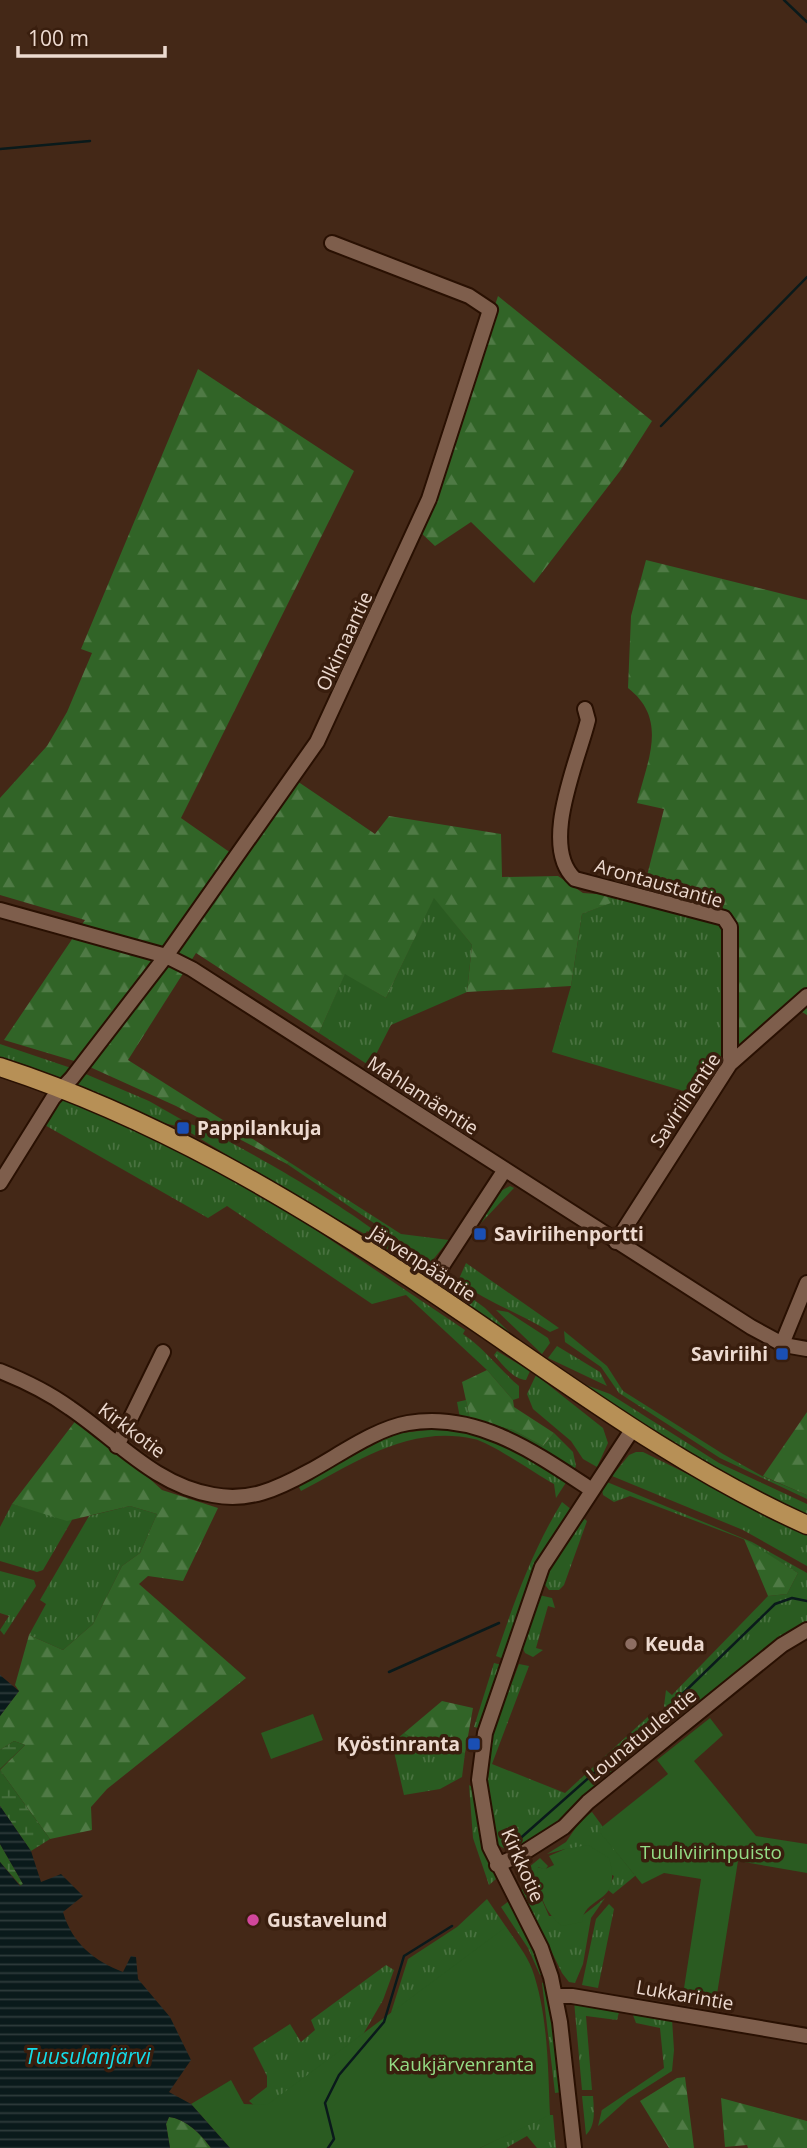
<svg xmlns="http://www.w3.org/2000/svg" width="807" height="2148" viewBox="0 0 807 2148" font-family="'Open Sans',sans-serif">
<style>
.grass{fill:url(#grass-tufts)}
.forest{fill:url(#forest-firs)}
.wetland{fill:url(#wetland-marsh)}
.park{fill:#2a5b21}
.water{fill:url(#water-rules)}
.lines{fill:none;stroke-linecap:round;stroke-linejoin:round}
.stream{stroke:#0a1a1b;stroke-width:2.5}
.minor-casing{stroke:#291002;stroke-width:18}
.major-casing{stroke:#291002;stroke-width:21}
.minor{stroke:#7e5e4c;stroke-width:14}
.major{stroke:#b79056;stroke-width:18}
.transit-dot{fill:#1a4fb4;stroke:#391e0e;stroke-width:2.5}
.education-dot{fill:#8d6e63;stroke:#391e0e;stroke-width:2.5}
.hotel-dot{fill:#d1479c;stroke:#391e0e;stroke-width:2.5}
.labels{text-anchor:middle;stroke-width:7;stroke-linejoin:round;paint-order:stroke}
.street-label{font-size:19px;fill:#eddad0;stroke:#391e0e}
.poi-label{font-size:19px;font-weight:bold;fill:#eddad0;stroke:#391e0e;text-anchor:start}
.park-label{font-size:19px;fill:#94dc85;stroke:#391e0e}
.water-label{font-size:21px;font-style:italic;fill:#14ddea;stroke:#391e0e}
</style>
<defs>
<pattern id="grass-tufts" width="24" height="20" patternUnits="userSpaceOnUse" patternTransform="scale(1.75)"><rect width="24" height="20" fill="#2a5b21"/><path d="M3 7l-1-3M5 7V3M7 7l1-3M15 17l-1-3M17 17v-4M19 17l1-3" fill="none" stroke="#497240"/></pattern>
<pattern id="forest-firs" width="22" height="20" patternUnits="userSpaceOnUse" patternTransform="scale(1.75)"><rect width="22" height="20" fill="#316427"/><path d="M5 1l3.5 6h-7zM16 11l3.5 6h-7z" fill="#4f7a45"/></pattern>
<pattern id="wetland-marsh" width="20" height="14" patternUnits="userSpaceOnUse" patternTransform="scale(1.75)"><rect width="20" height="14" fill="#2a5b21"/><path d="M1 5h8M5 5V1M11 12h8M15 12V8" fill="none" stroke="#497240"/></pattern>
<pattern id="water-rules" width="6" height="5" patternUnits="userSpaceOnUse" patternTransform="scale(1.75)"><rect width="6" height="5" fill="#0a1a1b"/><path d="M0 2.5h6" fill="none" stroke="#2e3b3b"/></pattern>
</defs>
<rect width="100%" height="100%" fill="#442817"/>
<!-- grass -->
<path class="grass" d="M610 895 711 921 723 928 726 1061 704 1097 552 1052 571 986 582 914 610 903Z
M434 897 472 945 467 992 391 1025 370 1066 319 1033 345 973 386 998Z
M0 1044 74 1069 66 1079 56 1078 0 1057Z
M81 1072 149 1101 184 1121 181 1127 159 1122 73 1087Z
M64 1099 172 1145 274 1202 465 1330 463 1334C484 1348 499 1369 519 1386V1398L513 1400 487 1370 406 1295 372 1304 227 1206 208 1218 43 1124 58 1100Z
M189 1124C210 1126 369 1220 381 1237L380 1240 367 1231 365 1234 301 1200 186 1130Z
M289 1162 401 1234 449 1240 431 1262 287 1164Z
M510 1186 514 1188 481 1223 495 1194Z
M390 1241 427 1267 417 1269 383 1246Z
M466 1263 559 1328 550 1332C519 1313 487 1302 458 1281Z
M449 1281 485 1308 517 1340C501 1332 451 1298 449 1281Z
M496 1310 508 1312 548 1338 550 1343 542 1354Z
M564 1331 607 1366 623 1391 723 1454 762 1476 807 1495V1499L720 1458 619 1393 601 1367 565 1342Z
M557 1346 600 1372 607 1386 548 1358Z
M497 1351 530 1371 526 1380C513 1379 502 1364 494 1355Z
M536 1375 603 1428 608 1443 597 1467 583 1459 571 1441 533 1409 527 1394Z
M570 1379 610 1394 719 1463 807 1504V1517L754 1491Z
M466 1400 470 1419 513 1430 543 1446 554 1433 573 1452 576 1466 572 1473 460 1418 457 1402Z
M444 1428C498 1436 522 1453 567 1481L556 1498 554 1484C536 1474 490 1442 474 1439 410 1424 354 1463 301 1491L298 1485 394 1434Z
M636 1452H643L807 1533V1566L743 1530 612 1476 629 1455Z
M607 1482 752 1542 807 1573V1625L677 1722 664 1706 666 1690 672 1695 768 1596 787 1594 798 1573 743 1539 630 1496 614 1502 603 1495 602 1489Z
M562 1502 572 1510 504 1659 496 1656C514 1602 532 1551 562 1502Z
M12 1504 72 1520 43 1570 37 1572 0 1561V1527Z
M130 1506 157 1514 140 1553 122 1566 93 1624 63 1650 29 1635 46 1604 40 1600 89 1516Z
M581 1516 587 1521 564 1585 559 1590H549L542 1581Z
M0 1571 34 1580 36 1586 4 1635 0 1630 9 1616 0 1613Z
M539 1595 552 1598 555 1608 548 1606 536 1648 543 1650 533 1657 525 1653 521 1644Z
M494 1663 502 1665 478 1728 474 1727Z
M519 1664 529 1666 492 1764 565 1793 652 1713 666 1730 561 1822 513 1853 496 1844C493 1824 487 1804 486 1784 484 1739 505 1704 519 1664Z
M404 1733 426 1748 465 1753 462 1777 440 1789 404 1795 392 1743Z
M677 1762 635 1876 613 1894 608 1890 614 1876 565 1849 547 1854 566 1842 581 1820 592 1812 603 1827 599 1830 634 1874Z
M469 1785 473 1788 483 1843 496 1879 489 1885 473 1838Z
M540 1858 548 1866 545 1870 538 1867V1891L549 1916H582L605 1898 591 1918 583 1964 575 1983 569 1982 562 1973 522 1891V1873Z
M487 1899 517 1943 388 2022 408 1959 457 1927Z
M509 1901 529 1934 545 1975H540L528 1948 501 1907Z
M609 1904 614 1909 598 1988 582 1985 596 1919Z
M386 1965 394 1970 383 2000 358 2043 269 2118 249 2101 267 2087V2076L253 2048 290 2024 301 2042 315 2030 311 2020Z
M547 1981 562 2092 555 2093 542 1983Z
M574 2001 613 2007 619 2012 617 2020 586 2016 592 2090H582Z
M637 2012 672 2019 674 2050 672 2071 628 2099 598 2126 602 2110 664 2068 660 2028 636 2023 633 2015Z
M582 2096H593C594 2110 596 2125 586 2135Z
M545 2115H553L556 2148H537L527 2136 506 2148H480Z"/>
<!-- forest -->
<path class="forest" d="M498 296 652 421 620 471 534 583 471 522 435 546 420 532Z
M198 369 354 471 181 818 238 858 297 781 375 834 389 816 501 834 502 877 558 876 583 893 610 895 611 903 582 914 571 986 467 992 472 945 434 898 386 998 345 974 319 1033 196 953 128 1060 289 1162 287 1164 176 1106 81 1063 4 1040 85 920 0 895V798L47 746 67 712 92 653 81 649Z
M646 560 807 600V1015L792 1006 734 1058 723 928 711 921 640 903 664 809 637 803C647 761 669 720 628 688L631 616Z
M487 1370 513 1400 514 1407 554 1433 543 1446 513 1430 470 1419 462 1382Z
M807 1412V1495L763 1476Z
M80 1415 162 1490 218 1508 183 1581 148 1576 139 1584 246 1678 107 1789 91 1807 92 1830 50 1839 0 1770 25 1745 14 1741 0 1750V1716L19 1691 15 1685 29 1635 63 1650 93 1624 122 1566 140 1553 157 1514 130 1506 67 1521 12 1504Z
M744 1539 798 1573 787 1594 768 1596Z
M442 1701 473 1708 465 1753 426 1748 404 1733Z
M677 2078 685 2077 694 2148H669L640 2101Z
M721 2098 807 2121V2148H748L747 2145 725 2147Z
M169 2117C186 2119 201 2134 211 2148H170L166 2124Z"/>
<!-- wetland -->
<path class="wetland" d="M14 1741 25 1745 0 1769V1750Z
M0 1770 50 1839 31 1851 0 1806Z
M0 1844 23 1884 21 1886 0 1862Z"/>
<!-- park -->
<path class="park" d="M313 1714 323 1740 271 1759 261 1733Z
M710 1718 723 1735 694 1761 756 1836 807 1844V1873L738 1861 715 2007 682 2001 701 1879 664 1873 642 1884 598 1830 668 1774 657 1760Z
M588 1845 609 1858C623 1906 585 1894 582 1922L562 1926C543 1912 538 1890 537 1867L545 1869 554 1865 549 1856 565 1849Z
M506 1927C515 1941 526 1953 532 1969 548 2013 548 2068 550 2115L480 2148H230L191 2104 231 2080 244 2104 267 2105Z"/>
<!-- water -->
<path class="water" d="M0 1675 19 1691 0 1716Z
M0 1806 31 1851 41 1882 61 1874 83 1896 63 1912C72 1943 94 1961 123 1972L131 1956 136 1957 138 1979 170 2017 191 2060 169 2092 191 2104 230 2148H211C201 2134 186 2119 169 2117L166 2124 170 2148H0V1862L20 1886 23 1884 0 1844Z"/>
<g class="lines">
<!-- stream -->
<path class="stream" d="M784 0 807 22
M0 149 90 141
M661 426 807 277
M389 1672 499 1623
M671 1705 775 1604 792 1598 807 1601
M515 1843 654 1720
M328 2148 334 2139 325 2103 339 2075 384 2022 404 1956 452 1926"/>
<defs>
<path id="minor" d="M585 709 588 720C578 761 539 846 575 879L724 918 730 927V1064
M0 910 166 956 192 969 751 1327 784 1345 807 1349
M0 1183 53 1098 72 1078 166 956 317 742 429 499 490 310 469 296 332 243
M616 1242 730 1064 807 996
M427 1289 504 1171
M782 1344 807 1283
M0 1371C25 1381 48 1392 70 1408 117 1440 155 1485 213 1495 249 1502 277 1489 308 1472 338 1456 374 1429 408 1423 478 1411 537 1454 592 1490
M117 1446 163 1352
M497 1865 520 1855 564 1827 588 1802 782 1645 807 1630
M556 1996H572L807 2036
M574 2148 560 2022 551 1977 541 1948 490 1847 479 1780 485 1733 542 1567 632 1430"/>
<path id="major" d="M0 1067C154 1117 291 1199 426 1288 551 1371 669 1463 807 1525"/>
</defs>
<!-- minor casing -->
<use href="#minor" class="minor-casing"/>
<!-- major casing -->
<use href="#major" class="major-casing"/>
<!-- minor -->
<use href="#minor" class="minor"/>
<!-- major -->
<use href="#major" class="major"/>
</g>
<!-- markers -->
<g class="transit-dot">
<rect x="176" y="1121" width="14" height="14" rx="3.5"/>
<rect x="473" y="1227" width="14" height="14" rx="3.5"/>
<rect x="775" y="1347" width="14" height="14" rx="3.5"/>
<rect x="467" y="1737" width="14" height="14" rx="3.5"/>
</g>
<circle class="education-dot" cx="631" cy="1644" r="7"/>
<circle class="hotel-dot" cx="253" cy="1920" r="7"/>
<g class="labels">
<!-- street labels -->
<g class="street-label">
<text transform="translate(344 641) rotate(-65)" y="7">Olkimaantie</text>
<text transform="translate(659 883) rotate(16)" y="7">Arontaustantie</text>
<text transform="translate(423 1095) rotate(33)" y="7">Mahlamäentie</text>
<text transform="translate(685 1100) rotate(-56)" y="7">Saviriihentie</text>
<text transform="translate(423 1263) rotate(33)" y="7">Järvenpääntie</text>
<text transform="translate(132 1430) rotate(37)" y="7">Kirkkotie</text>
<text transform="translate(641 1735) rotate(-39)" y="7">Lounatuulentie</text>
<text transform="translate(523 1865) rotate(66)" y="7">Kirkkotie</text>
<text transform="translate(685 1995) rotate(10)" y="7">Lukkarintie</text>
</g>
<!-- poi labels -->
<g class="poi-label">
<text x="197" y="1135">Pappilankuja</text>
<text x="494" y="1241">Saviriihenportti</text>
<text x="768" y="1361" text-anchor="end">Saviriihi</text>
<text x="645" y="1651">Keuda</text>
<text x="460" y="1751" text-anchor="end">Kyöstinranta</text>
<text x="267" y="1927">Gustavelund</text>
</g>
<!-- park labels -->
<g class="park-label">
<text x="711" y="1859">Tuuliviirinpuisto</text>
<text x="461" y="2071">Kaukjärvenranta</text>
</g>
<!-- water labels -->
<g class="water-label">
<text x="88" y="2064">Tuusulanjärvi</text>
</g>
</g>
<!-- scale -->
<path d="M18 46v10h147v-10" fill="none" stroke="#eddad0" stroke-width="3.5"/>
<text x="28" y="46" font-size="21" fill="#eddad0" stroke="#391e0e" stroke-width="5" paint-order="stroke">100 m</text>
</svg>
